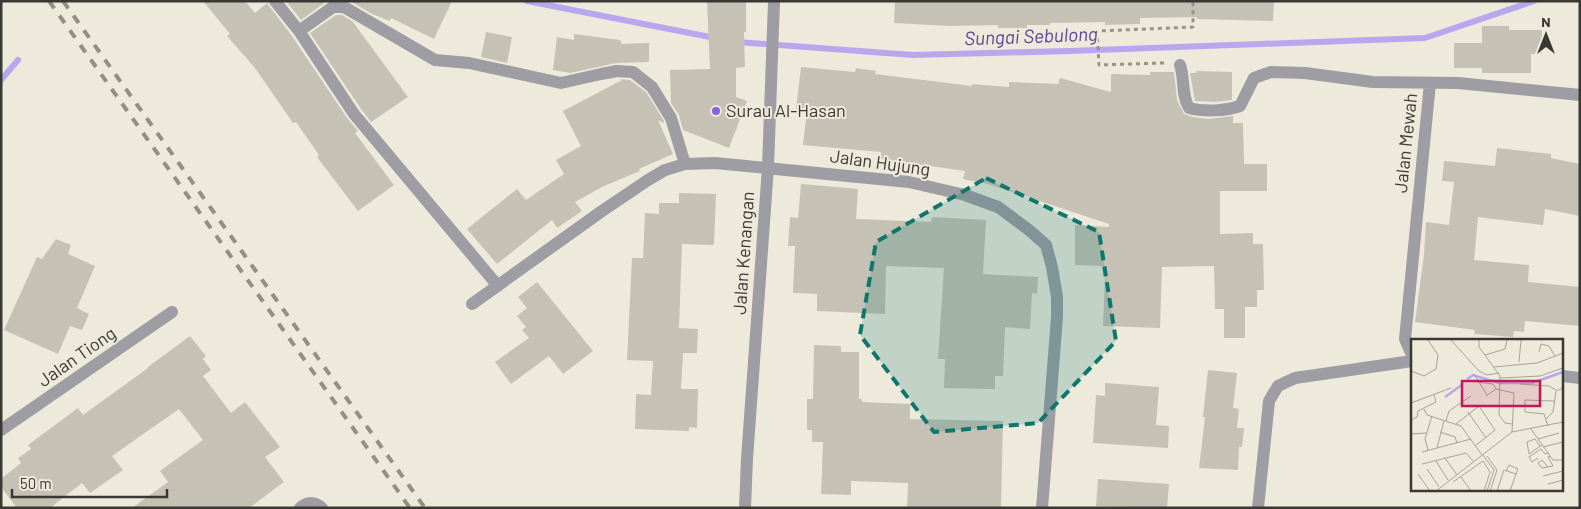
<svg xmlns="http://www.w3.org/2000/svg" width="1581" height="509" viewBox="0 0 1581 509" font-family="Barlow,sans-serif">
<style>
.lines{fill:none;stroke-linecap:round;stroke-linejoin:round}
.stream{stroke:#b8a7ee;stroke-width:6}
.building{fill:#c5c2b5}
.path{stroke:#96948a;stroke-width:3;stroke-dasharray:4 4;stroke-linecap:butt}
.minor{stroke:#9e9da3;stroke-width:12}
.tertiary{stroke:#9e9da3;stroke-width:12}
.rail{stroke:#929086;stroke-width:4;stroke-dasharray:9 9;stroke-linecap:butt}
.marked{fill:#0f766e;fill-opacity:0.2;stroke:#0f766e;stroke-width:4;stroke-dasharray:10 6;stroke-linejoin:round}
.poi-dot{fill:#8a62dd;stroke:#edeadc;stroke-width:2}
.labels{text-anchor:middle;stroke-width:4;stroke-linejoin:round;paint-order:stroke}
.poi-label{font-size:18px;fill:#3a3833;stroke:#edeadc;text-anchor:start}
.street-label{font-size:18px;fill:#3a3833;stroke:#edeadc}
.water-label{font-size:19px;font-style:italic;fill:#5d4397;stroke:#edeadc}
.inset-river{fill:none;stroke:#b8a7ee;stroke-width:2.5}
.inset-road{fill:none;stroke:#a5a398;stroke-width:1}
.view{fill:#c2185b;fill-opacity:0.15;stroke:#c2185b;stroke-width:2.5}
.inset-edge{fill:none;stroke:#3a3833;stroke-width:2.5}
</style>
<rect width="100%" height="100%" fill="#edeadc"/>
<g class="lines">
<!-- stream -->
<path class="stream" d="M527 1 715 38
M737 42 913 55 1070 51 1425 38 1534 1
M1 80 18 60"/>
</g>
<!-- building -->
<path class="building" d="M203 1H245L255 13 267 3 292 36 347 118 358 131 355 133 394 185 358 211 317 157 319 155 296 122 293 123 255 68 227 36 230 34Z
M286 1H327L301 20Z
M350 1H452L434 39 391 18 390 21 372 14Z
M707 1H746V32H744L745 67 736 68V97L747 101 729 148 683 130 679 115 671 103 670 70 710 69Z
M895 1H1274L1273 21 1197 19V17L1140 18V24L1105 25V22L1050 23V25H1027V28H998V25L950 26 894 23Z
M336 15H342L353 22 408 97 371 122 361 109 310 33Z
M1482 26H1509V30H1542V54H1531V73H1482V68H1454V43H1482Z
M486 32 512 37 507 63 481 57Z
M574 34 620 40 622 44 649 43V62L616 63 570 73 553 70 557 37 574 40Z
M801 67 855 72 856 68 876 71 875 74 972 86V84L1009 87V82L1058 84 1060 78 1111 92V74L1150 75V72H1174L1177 100 1184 114 1193 117 1208 119 1233 116V123H1243L1244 164H1267V191H1220V234L1253 233V244H1263L1264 290H1257V307H1245V338H1224V309H1215L1214 266 1162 267 1160 328 1103 326 1105 277 1103 276V266L1075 265V225L1109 227V224L988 184 963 179 965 171 881 159V152L803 145 807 110 796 109Z
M1196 71 1232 72V100L1215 102 1195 101 1190 73H1196Z
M619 79 630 80 646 92 664 121V123L658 120 673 154 639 169 640 171 604 186 575 202 582 211 557 228 552 220 497 264 467 229 517 189 526 200 564 174 556 160 581 146 563 111 622 80Z
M1497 148 1551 154V158L1580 164V216L1545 209 1543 225 1478 217 1474 260 1529 265 1528 282 1580 287V326L1525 321 1524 332 1514 331 1513 337 1474 334 1475 330 1415 322 1424 255 1426 222 1449 225 1454 182 1442 181 1444 161 1495 166Z
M801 184 858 189 856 219 931 222 932 217 986 220 983 274 1038 277 1037 294 1032 293 1030 329 1005 327 1003 376H995V389L944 388 945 359H938L944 268 886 266 885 314 817 311V294L793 293 795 246H788L790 217 798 218Z
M679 193 716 194 714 245 682 244 679 328 698 329 697 353H683L681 389H698L697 428 689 427V431L635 429 636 394 651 395 653 361 627 360 632 258H643L645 213 659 214V203H679Z
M56 239 71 245 68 254 95 266 77 308 89 314 82 330 70 326 58 354 4 330 37 257 42 259Z
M537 282 593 351 563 374 549 356 511 384 495 362 529 338 522 330 526 327 517 316 527 308 518 297Z
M190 336 206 356 203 359 211 370 203 376 231 413 245 402 280 447 265 457 284 482 249 508H132L168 482 160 471 203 440 179 409 112 456 123 470 90 493 82 483 50 508H17L1 487V479L21 463 18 458 31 449 28 445 78 408 83 415 148 368V367Z
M814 345 841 346V352H859V399H862V402L910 404V419L1003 421 1001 508H907L908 483 851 481V495L821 494 823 442H812V430H807V399H813Z
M1208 370 1237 373 1233 408 1239 409 1237 428H1244L1242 447H1239L1238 470 1199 468 1205 417H1203Z
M1105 383 1159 387 1156 425 1169 426 1168 448 1093 443 1096 395 1105 396Z
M1098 479 1169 484 1167 508 1096 506Z"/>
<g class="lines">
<!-- path -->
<path class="path" d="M1164 63 1099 65 1097 31 1193 27V1"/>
<!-- minor -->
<path class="minor" d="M275 1 299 31 354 114 498 286
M299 31 333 7H344L435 60 469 63 561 83 601 74 617 71 633 72 652 87 671 118 685 164
M1180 65C1185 79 1181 94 1189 108 1204 112 1226 111 1240 106L1254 78 1271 72 1305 73 1373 82 1458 83 1580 95
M472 304 602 211 648 180 665 170 685 164 715 163 909 182 965 195 998 207 1029 230 1046 245 1052 267 1057 297V317L1042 508
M1412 355 1405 339 1430 83
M1562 376 1580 378
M1 430 172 312
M300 508C307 502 314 501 322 508
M1258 508 1269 401 1278 386 1295 378 1412 361"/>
<!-- tertiary -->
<path class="tertiary" d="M745 508 747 459 768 167 774 1"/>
<!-- rail -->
<path class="rail" d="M49 1 410 508
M63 1 425 508"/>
</g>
<!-- marked area -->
<path class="marked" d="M986 178 1099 232 1116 341 1038 423 934 432 860 335 876 242Z"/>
<!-- markers -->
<circle class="poi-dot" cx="716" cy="111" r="5"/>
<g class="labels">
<!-- poi labels -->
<g class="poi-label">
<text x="726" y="117">Surau Al-Hasan</text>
</g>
<!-- street labels -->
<g class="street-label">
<text transform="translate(1406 143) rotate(-84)" y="6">Jalan Mewah</text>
<text transform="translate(880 163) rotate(8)" y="6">Jalan Hujung</text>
<text transform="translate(744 253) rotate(-86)" y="6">Jalan Kenangan</text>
<text transform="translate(77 357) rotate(-35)" y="6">Jalan Tiong</text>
</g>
<!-- water labels -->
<g class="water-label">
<text transform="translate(1031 36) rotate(-2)" y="7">Sungai Sebulong</text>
</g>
</g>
<!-- overview -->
<g transform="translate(1411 339)">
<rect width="152" height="152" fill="#edeadc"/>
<path class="inset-river" d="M56 40 62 36 88 44H121L152 33M34 58 52 45"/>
<path class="inset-road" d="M40 1 68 32 76 36 88 34M68 1V8L89 37 88 76 94 84 101 85M128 13 130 5 138 7 144 17M74 16 94 10 96 1M108 23 110 1M83 28 126 24 152 14M0 32 13 37 25 30 27 16 17 1M63 35 76 56M89 39 129 37 152 29M66 43 82 45 85 50M109 45 138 47 145 51M75 57 85 50 103 54 101 93M0 64 40 49M13 70 16 76 50 87 71 116M57 73 75 99M135 80 142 73 145 52 152 49M0 81 6 78 7 72 25 63 23 56M35 82 38 72 60 57M45 85 68 67 84 91 64 107M137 87 133 75 114 73V61L143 62M120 90 142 121H152M29 93 44 98 46 104M0 95 15 94M127 100 148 94M129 107 124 100 116 103 118 115 131 106M132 108 152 103M26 109 33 82M17 111 14 100 21 77M11 113 60 100M72 116 83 131 76 152M76 117 86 131 79 152M34 119 46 136M127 119 121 123 118 118 130 110 134 115 137 114M25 122 37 141M11 125 55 114 62 122M137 128 131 121 127 124 131 129 137 128 142 127 137 118 139 117M16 130 28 148M95 132 98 126 107 130 105 135M7 135 19 152M132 137 152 132M50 138 60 152M42 143 72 122 79 133 73 152M137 145 152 141M25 152 101 93 152 83M86 152 93 131 105 135 99 152"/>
<path class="view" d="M51 42H129V67H51Z"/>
<rect width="152" height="152" class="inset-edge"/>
</g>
<!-- border -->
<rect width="1581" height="509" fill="none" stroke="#3a3833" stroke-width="5"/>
<!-- north arrow -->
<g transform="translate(1546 35)" stroke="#edeadc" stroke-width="4" paint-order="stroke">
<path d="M0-4L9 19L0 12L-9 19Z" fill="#3a3833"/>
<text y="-8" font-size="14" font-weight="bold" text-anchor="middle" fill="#3a3833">N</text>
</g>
<!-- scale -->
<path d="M12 489v8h155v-8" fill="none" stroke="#3a3833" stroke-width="2.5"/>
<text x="20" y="489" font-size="15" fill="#3a3833" stroke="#edeadc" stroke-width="4" paint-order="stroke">50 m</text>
</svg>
